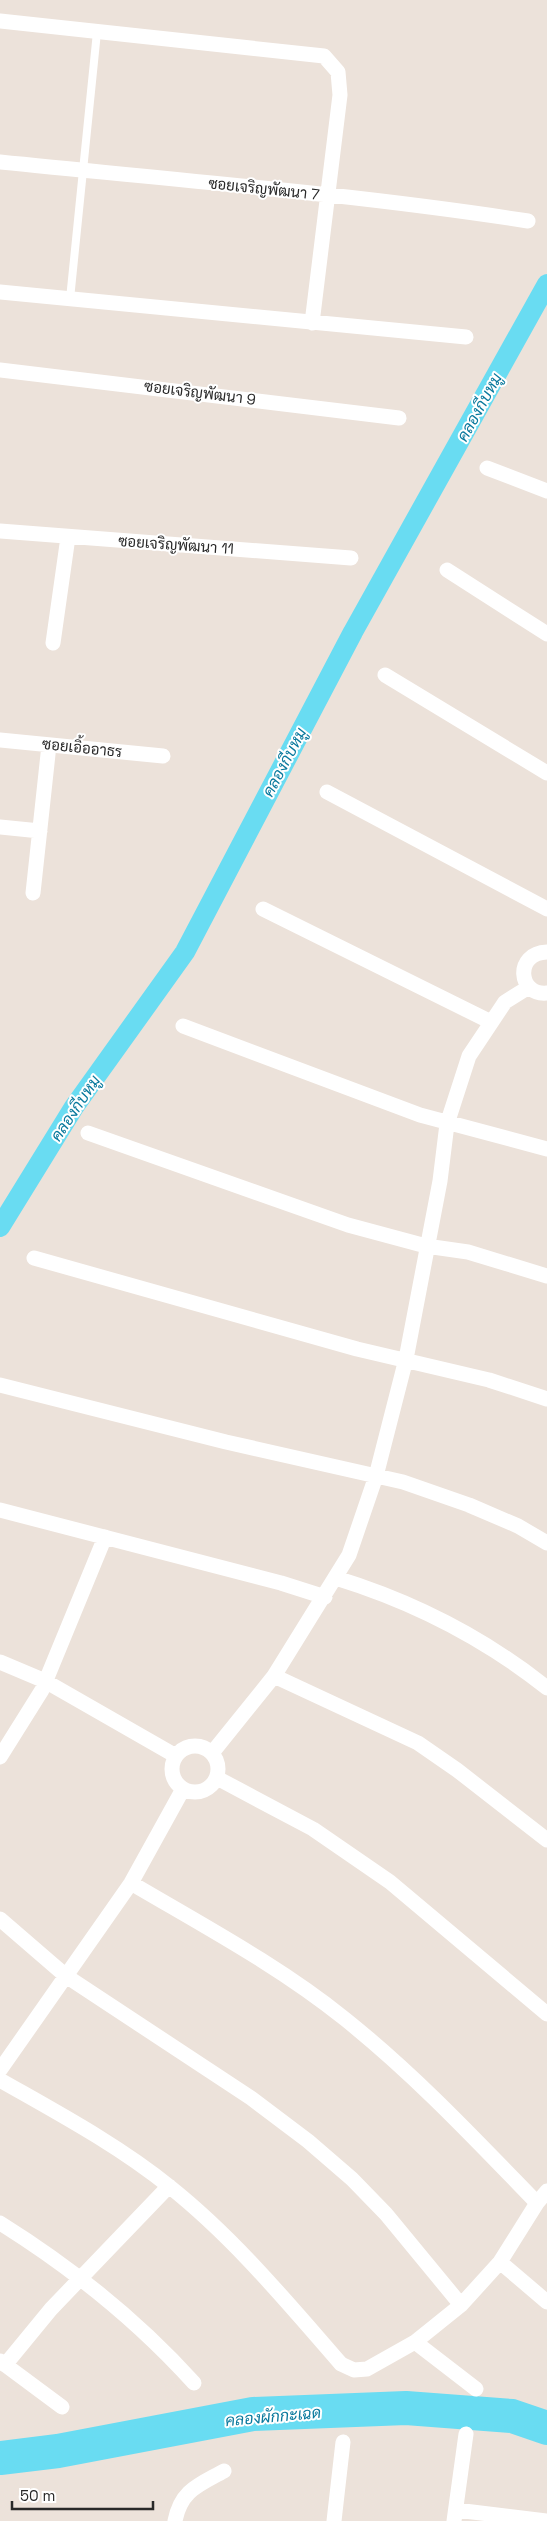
<svg xmlns="http://www.w3.org/2000/svg" width="547" height="2521" viewBox="0 0 547 2521" font-family="'Space Grotesk',Sarabun,sans-serif">
<style>
.lines{fill:none;stroke-linecap:round;stroke-linejoin:round}
.canal{stroke:#69dcf2;stroke-width:20}
.river{stroke:#69dcf2;stroke-width:34}
.lane{stroke:#fff;stroke-width:8}
.street{stroke:#fff;stroke-width:15}
.labels{text-anchor:middle;stroke-width:4;stroke-linejoin:round;paint-order:stroke}
.street-label{font-size:15px;fill:#292929;stroke:#fff}
.water-label{font-size:16px;font-style:italic;fill:#09799d;stroke:#fff}
</style>
<rect width="100%" height="100%" fill="#ece2da"/>
<g class="lines">
<!-- canal -->
<path class="canal" d="M0 1227 74 1107 185 952 353 632 547 284"/>
<!-- river -->
<path class="river" d="M0 2458 58 2451 253 2414 406 2408 512 2416 547 2428"/>
<!-- lane -->
<path class="lane" d="M70 299 97 32"/>
<!-- street -->
<path class="street" d="M0 21 324 56 338 72 340 95 312 323
M0 162C176 180 353 194 528 221
M0 292 466 337
M0 370 399 418
M487 468 547 491
M0 531 351 558
M447 570 547 634
M53 643 68 537
M385 675 547 773
M0 740 163 756
M327 792 547 909
M0 827 40 831
M33 893 49 745
M263 909 491 1022
M547 952C514 953 518 996 547 993
M183 1026 420 1115 547 1149
M88 1133 348 1225 426 1246 468 1252 547 1276
M34 1258 357 1349 489 1380 547 1399
M0 1385 226 1442 403 1482 469 1505 518 1526 547 1543
M0 1510 281 1583 325 1597
M336 1578C414 1602 483 1637 547 1688
M0 1662 45 1681 176 1756
M274 1676 418 1743 457 1770 547 1840
M172 1769a23 23 0 1 1 46 0a23 23 0 1 1-46 0Z
M212 1753 274 1676 349 1555 376 1476 406 1359 440 1181 447 1124 469 1056 505 1002 529 987
M0 1757 42 1690 105 1537
M217 1778 313 1829 390 1882 547 2014
M131 1883C204 1926 279 1966 345 2019 415 2075 475 2139 537 2203
M0 1919 66 1976 251 2098 308 2141 352 2179 386 2214 461 2305
M0 2070 131 1883 183 1789
M0 2080C58 2113 118 2145 170 2187 234 2238 287 2302 341 2364L354 2370 367 2369 415 2342 461 2305 500 2262 537 2203 547 2191
M0 2223C72 2268 137 2320 194 2383
M500 2262 547 2302
M415 2342 476 2389
M0 2361 62 2407
M5 2365 51 2309 169 2186
M456 2510 547 2521
M175 2521C181 2490 199 2485 224 2471
M334 2521 343 2442
M454 2521 466 2434"/>
</g>
<g class="labels">
<!-- street labels -->
<g class="street-label">
<text transform="translate(264 189) rotate(6)" y="5">ซอยเจริญพัฒนา 7</text>
<text transform="translate(200 393) rotate(7)" y="5">ซอยเจริญพัฒนา 9</text>
<text transform="translate(176 545) rotate(4)" y="5">ซอยเจริญพัฒนา 11</text>
<text transform="translate(82 748) rotate(6)" y="5">ซอยเอิ้ออาธร</text>
</g>
<!-- water labels -->
<g class="water-label">
<text transform="translate(479 407) rotate(-61)" y="6">คลองกีบหมู</text>
<text transform="translate(284 762) rotate(-62)" y="6">คลองกีบหมู</text>
<text transform="translate(75 1108) rotate(-56)" y="6">คลองกีบหมู</text>
<text transform="translate(273 2416) rotate(-5)" y="6">คลองผักกะเฉด</text>
</g>
</g>
<!-- scale -->
<path d="M12 2501v8h141v-8" fill="none" stroke="#292929" stroke-width="2.5"/>
<text x="20" y="2501" font-size="15" fill="#292929" stroke="#ffffff" stroke-width="4" paint-order="stroke">50 m</text>
</svg>
